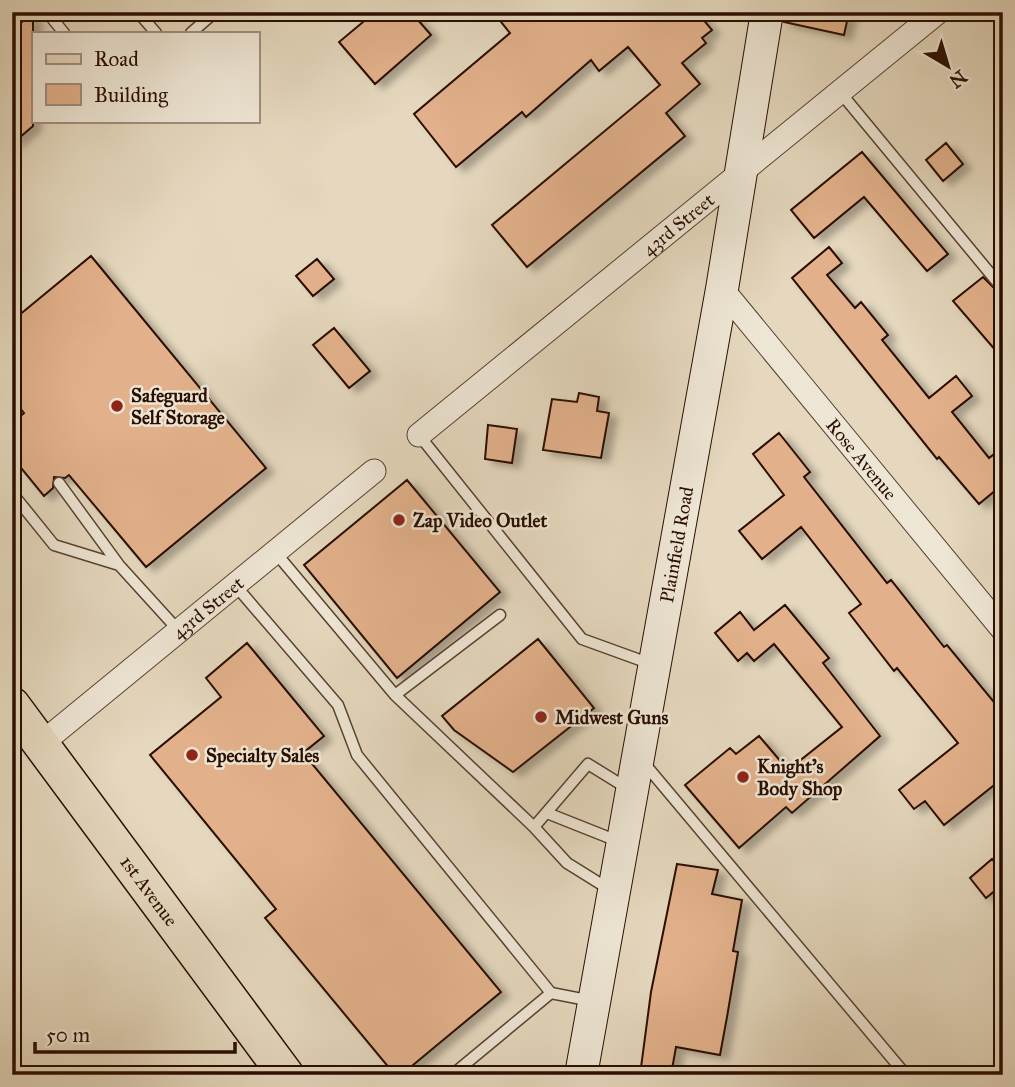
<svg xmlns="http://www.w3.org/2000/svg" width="1015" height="1087" viewBox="0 0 1015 1087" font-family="'IM FELL Great Primer',serif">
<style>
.building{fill:#e2b18b;stroke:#290d00;stroke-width:2;filter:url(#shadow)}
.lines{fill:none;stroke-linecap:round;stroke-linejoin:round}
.lane-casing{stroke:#584030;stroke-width:13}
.street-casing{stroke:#584030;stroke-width:25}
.secondary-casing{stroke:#290d00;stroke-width:34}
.primary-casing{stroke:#290d00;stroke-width:38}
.lane{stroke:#eee6d5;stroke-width:10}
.street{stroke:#eee6d5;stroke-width:23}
.secondary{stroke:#eee6d5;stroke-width:32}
.primary{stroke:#e5d8be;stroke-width:35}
.poi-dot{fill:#8f2418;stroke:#eee6d5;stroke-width:2.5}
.labels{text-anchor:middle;stroke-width:5;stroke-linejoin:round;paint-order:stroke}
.street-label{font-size:19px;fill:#290d00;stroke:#eee6d5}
.poi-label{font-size:19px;font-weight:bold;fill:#290d00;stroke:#eee6d5;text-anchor:start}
</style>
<defs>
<filter id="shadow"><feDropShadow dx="8" dy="4.5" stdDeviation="3.5" flood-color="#0004"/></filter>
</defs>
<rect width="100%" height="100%" fill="#e5d8be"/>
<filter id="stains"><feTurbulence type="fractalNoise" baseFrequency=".00286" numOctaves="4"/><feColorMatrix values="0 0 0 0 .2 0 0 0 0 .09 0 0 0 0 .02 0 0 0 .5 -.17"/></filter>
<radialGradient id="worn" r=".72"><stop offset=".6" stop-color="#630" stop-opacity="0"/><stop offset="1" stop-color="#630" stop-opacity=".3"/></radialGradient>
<!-- building -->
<path class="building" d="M375 12H411L431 35 375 84 339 42Z
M513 12H697L712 30 702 38 706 43 682 63 700 84 666 113 685 136 527 267 492 225 660 85 628 47 599 71 591 60 526 117 522 112 456 167 414 114 510 33 501 22Z
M785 12H849L844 35 784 22Z
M33 13V126L12 144V30Z
M946 143 963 164 943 181 926 160Z
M862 152 948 254 927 271 864 197 814 238 791 210Z
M829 247 842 263 827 275 855 308 861 302 888 335 882 340 929 398 956 376 972 396 952 412 989 458 1003 447V484L979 504 939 457 937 459 792 278Z
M91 256 266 468 146 567 69 475 65 478 54 477 53 488 44 496 12 457V423L24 413 12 398V321Z
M317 259 334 279 313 296 296 276Z
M983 277 1003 297V359L953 301Z
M334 328 370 371 349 388 313 345Z
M579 393 599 397 597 411 609 413 601 458 543 450 552 399 577 402Z
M488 425 517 429 512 463 485 459Z
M779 433 810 472 804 477 887 583 891 580 944 647 947 645 1003 713V778L944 825 925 801 914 809 899 790 958 743 897 668 894 671 849 613 861 604 801 527 762 559 739 531 784 495 753 454Z
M407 480 500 592 397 678 304 565Z
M785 605 829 658 823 663 880 736 792 813 786 807 739 848 685 785 730 748 736 754 759 736 788 770 842 727 774 644 754 661 747 653 738 661 715 633 740 612 754 630Z
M538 639 594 708 513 772 454 730 442 716Z
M247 643 324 736 303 753 501 992 401 1075H395L265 918 276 909 150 755 221 697 206 678Z
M992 859 1003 873V884L986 898 970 878Z
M677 864 718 870 712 894 742 900 733 951 738 952 727 1017 720 1055 676 1047 671 1075H640L651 992Z"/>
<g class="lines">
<defs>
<path id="lane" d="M47 12 64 33
M138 12 156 33
M191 33 215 12
M840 92 1003 289
M419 435 582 639 651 664
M59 483 119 565
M12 493 54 545 119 565 179 631
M275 552 395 695 534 827
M235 585 338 705 357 755 551 993 592 1001
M395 695 500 615
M644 763 906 1075
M547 813 620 842
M612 891 567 863 534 827 588 764 630 790
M452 1075 551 993"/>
<g id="street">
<path id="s1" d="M722 289 1003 630"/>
<path id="s2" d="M419 435 938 12"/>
<path id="s3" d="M42 743 374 471"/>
</g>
<g id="secondary">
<path id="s4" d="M581 1075 722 289 767 12"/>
</g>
<g id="primary">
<path id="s5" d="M12 705 286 1075"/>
</g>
</defs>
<!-- lane casing -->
<use href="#lane" class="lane-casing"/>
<!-- street casing -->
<use href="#street" class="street-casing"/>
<!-- secondary casing -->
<use href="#secondary" class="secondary-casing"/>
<!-- primary casing -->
<use href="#primary" class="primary-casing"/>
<!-- lane -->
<use href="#lane" class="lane"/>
<!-- street -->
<use href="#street" class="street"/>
<!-- secondary -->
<use href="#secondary" class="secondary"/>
<!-- primary -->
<use href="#primary" class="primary"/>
</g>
<!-- markers -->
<g class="poi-dot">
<circle cx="117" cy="406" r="7"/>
<circle cx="399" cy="520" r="7"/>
<circle cx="541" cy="717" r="7"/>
<circle cx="192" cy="755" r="7"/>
<circle cx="743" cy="777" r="7"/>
</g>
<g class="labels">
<!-- street labels -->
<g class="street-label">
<text dy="7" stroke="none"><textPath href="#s2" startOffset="334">43rd Street</textPath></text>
<text dy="7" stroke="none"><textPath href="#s1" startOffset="220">Rose Avenue</textPath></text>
<text dy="7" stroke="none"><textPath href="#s4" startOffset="539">Plainfield Road</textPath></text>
<text dy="7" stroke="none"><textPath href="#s3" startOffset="214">43rd Street</textPath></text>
<text dy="7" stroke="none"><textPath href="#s5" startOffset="231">1st Avenue</textPath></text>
</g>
<!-- poi labels -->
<g class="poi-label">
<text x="131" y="402">Safeguard<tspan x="131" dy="22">Self Storage</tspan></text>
<text x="413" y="527">Zap Video Outlet</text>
<text x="555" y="724">Midwest Guns</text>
<text x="206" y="762">Specialty Sales</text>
<text x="757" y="773">Knight's<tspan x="757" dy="22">Body Shop</tspan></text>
</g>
</g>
<!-- margin -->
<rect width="1015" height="1087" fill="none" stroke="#e5d8be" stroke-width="42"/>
<rect x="14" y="14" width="987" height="1059" fill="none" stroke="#290d00" stroke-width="3.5"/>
<rect x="21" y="21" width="973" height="1045" fill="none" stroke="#290d00" stroke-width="2"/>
<!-- legend -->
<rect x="32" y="32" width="228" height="91" fill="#eee6d5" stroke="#9f8f80" stroke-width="2"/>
<rect x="46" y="54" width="35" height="10" fill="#e5d8be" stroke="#9f8f80" stroke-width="2"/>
<text x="94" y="66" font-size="21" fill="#290d00">Road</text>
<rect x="46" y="84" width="35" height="21" fill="#e2b18b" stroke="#9f8f80" stroke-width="2"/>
<text x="94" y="102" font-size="21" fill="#290d00">Building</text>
<!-- north arrow -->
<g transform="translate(948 66) rotate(142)" stroke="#eee6d5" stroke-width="5" paint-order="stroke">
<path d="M0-5L12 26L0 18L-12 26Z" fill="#290d00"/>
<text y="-10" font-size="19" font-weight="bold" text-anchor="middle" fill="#290d00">N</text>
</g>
<!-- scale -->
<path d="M35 1042v10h200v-10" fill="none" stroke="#290d00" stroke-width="3.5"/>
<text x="46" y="1042" font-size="21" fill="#290d00" stroke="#eee6d5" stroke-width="5" paint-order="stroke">50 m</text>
<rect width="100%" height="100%" filter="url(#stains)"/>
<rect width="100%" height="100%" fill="url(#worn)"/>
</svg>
